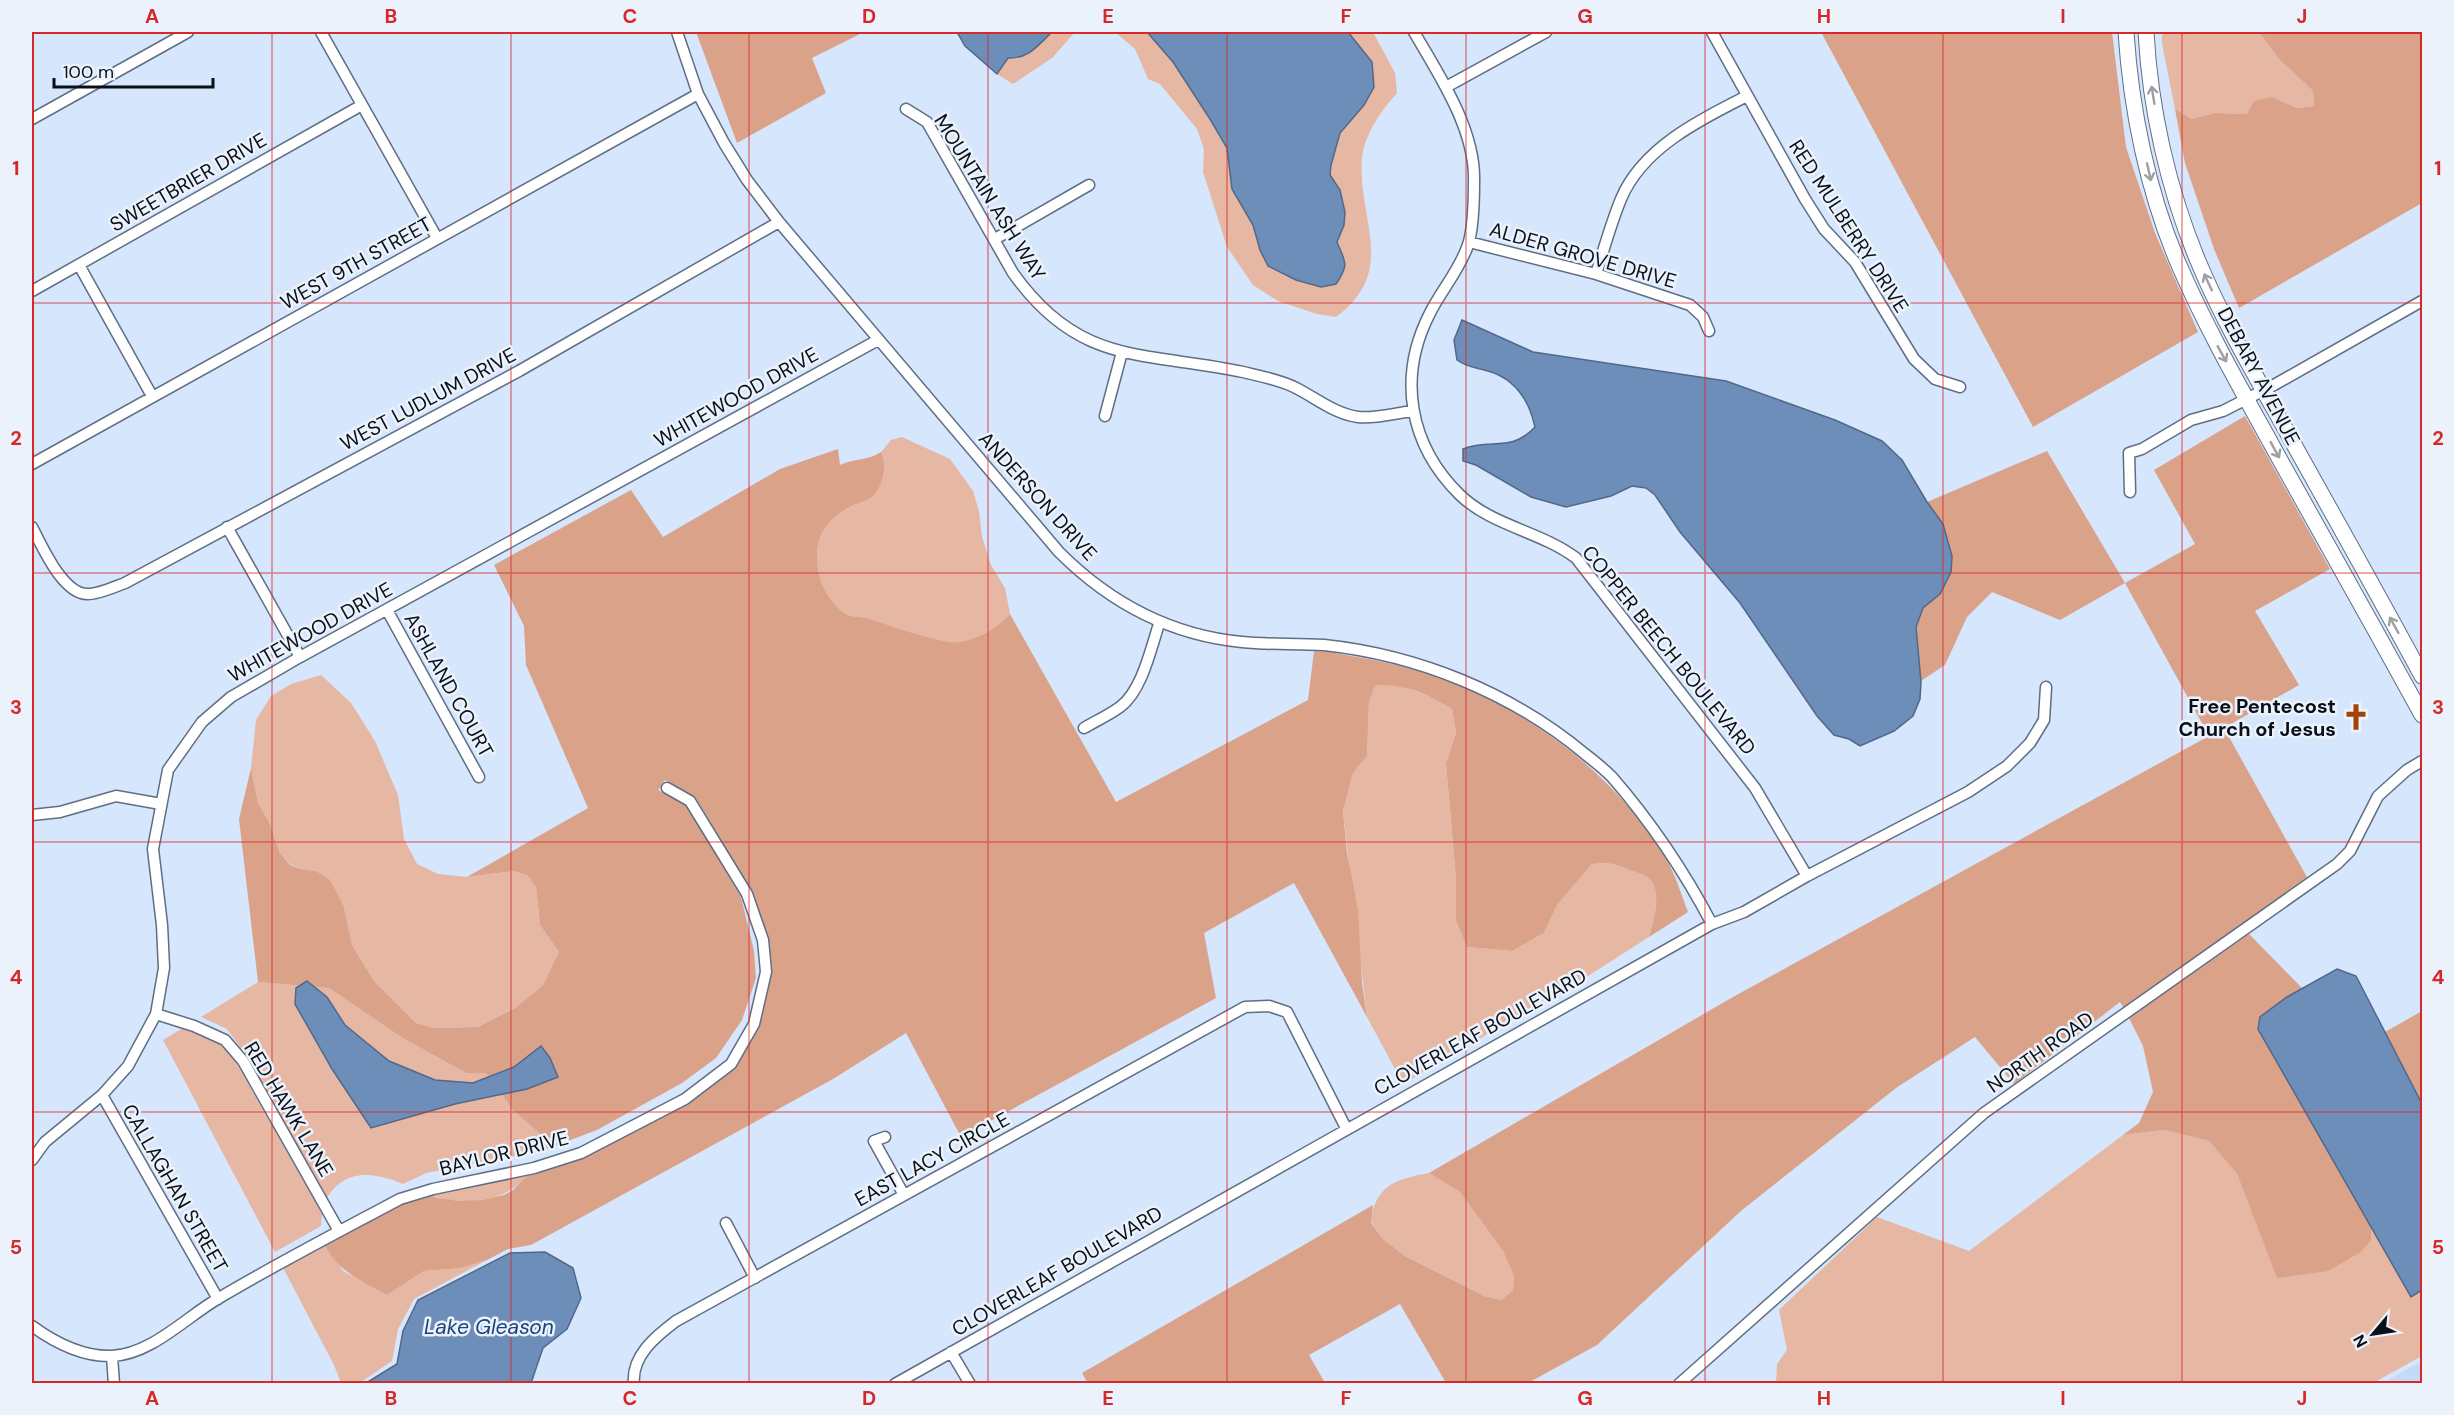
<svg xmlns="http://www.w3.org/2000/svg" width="2454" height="1415" viewBox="0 0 2454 1415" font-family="'DM Sans',sans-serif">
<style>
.built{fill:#c4daf7}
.green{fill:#e6b7a3}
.forest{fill:#dba28a}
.water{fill:#6e8eba;stroke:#506889;stroke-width:1.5}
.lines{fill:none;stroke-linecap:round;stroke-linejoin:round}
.street-casing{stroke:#5f6e83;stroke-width:13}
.secondary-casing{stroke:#5f6e83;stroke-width:17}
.street{stroke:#fff;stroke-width:10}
.secondary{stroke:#fff;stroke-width:15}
.oneway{stroke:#9d9fa2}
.grid{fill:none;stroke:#d62828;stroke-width:1.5;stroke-opacity:0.55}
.labels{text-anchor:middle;stroke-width:5;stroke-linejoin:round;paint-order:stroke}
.street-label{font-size:20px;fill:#090f16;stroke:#ebf2fc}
.poi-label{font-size:20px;font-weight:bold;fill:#090f16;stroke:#ebf2fc;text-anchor:end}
.water-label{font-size:21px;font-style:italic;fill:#18437a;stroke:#ebf2fc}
.neatline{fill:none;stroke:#d62828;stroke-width:2}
.grid-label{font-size:20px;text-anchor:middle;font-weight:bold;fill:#d62828}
</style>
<rect width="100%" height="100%" fill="#d5e6fd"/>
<!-- built -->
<path class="built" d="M2422 1361V1383H2382H2383Z"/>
<!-- green -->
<path class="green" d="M1052 32H1075L1052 58 1013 84 997 74 1008 58 1017 59Z
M1115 32H1147L1173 62 1210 119 1227 148 1232 189 1253 225 1260 250 1268 265 1296 280 1308 283 1337 242 1344 225 1340 190 1330 175 1331 165 1340 133 1364 105 1359 47 1348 32H1373L1395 73 1397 93C1381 111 1365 133 1362 158 1357 220 1399 270 1336 317L1317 314 1278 301 1253 285 1227 247 1203 172 1204 149 1197 129 1160 84 1148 79 1135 49Z
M2162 32H2259L2279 59 2313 91 2314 106 2297 108 2272 97 2247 114 2214 113 2192 119 2175 109 2162 44Z
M902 437 950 459 973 491 979 511 982 537 991 565 1005 588 1010 614C998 628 978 639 959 642 945 645 886 624 870 619 862 616 851 618 844 613 833 605 822 588 819 575 813 543 821 522 850 507 856 503 865 502 871 498 883 489 888 464 881 452L891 440Z
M321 675 351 703 375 741 398 795 404 839 417 864 438 874 467 877 513 871 527 875 536 887 540 925 559 952 543 985 515 1008 478 1027 434 1028 416 1023 374 981 352 945 344 907 316 871 300 869 290 864 280 853 269 822 258 803 251 768 256 720 271 696 291 684Z
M1395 684 1435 698 1452 709 1456 733 1446 765 1456 879V921L1467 947 1512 951 1544 933 1557 905 1592 864C1610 862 1615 864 1632 871 1637 873 1645 875 1649 879 1663 891 1653 922 1649 937L1552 999 1550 997 1403 1084 1367 1017 1343 811 1353 773 1367 756 1369 702 1374 685Z
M258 982 329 988 401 1037 466 1073H486L513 1110 539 1133 542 1142 541 1151 426 1173 403 1184C374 1172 345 1168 327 1198L248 1058 227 1029 201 1017Z
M188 1025 218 1037 237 1064 322 1214 321 1226 275 1252 163 1040Z
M2164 1130 2209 1141 2237 1174 2277 1277 2371 1240V1226L2411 1297 2422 1290V1356L2373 1383 1776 1384 1777 1364 1787 1350 1779 1310 1877 1217 1969 1251 2123 1135Z
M508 1170 529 1174C501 1208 454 1206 415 1190L428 1184Z
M1429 1173 1460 1192 1503 1251 1514 1275 1513 1290 1501 1300 1484 1296 1405 1256 1383 1239 1371 1222C1375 1186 1395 1179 1429 1173Z
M323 1238 343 1271 387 1295 424 1271 461 1268 487 1260 414 1299 398 1329 392 1361 358 1384 341 1383 334 1365 280 1262Z"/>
<!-- forest -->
<path class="forest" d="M696 32H864L812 58 826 93 737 143Z
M1821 32H2112L2126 147 2155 233 2198 332 2033 427Z
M2259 32H2422V203L2239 308 2214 249 2185 163 2175 109 2192 119 2214 113 2247 114 2254 101 2272 97 2297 108 2314 106 2313 91 2279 59Z
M2245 416 2330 569 2255 611 2299 685 2224 728 2308 879 2124 1008 2120 1002 2014 1084 1975 1037 1896 1088 1742 1210 1597 1345 1528 1383H1446L1400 1304 1309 1355 1325 1383 1088 1384 1082 1373 1373 1205 1371 1223 1383 1239 1405 1256 1484 1296 1501 1300 1513 1290 1514 1276 1503 1251 1460 1192 1429 1173 1733 997 2209 736 2125 583 2060 620 1992 592 1967 617 1945 665 1921 681 1916 627 1923 608 1941 594 1943 524 1927 502 2047 451 2125 583 2195 544 2154 470Z
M838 449 840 465C855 458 868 461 881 452 888 464 883 489 871 498 865 502 856 503 850 507 821 522 813 543 819 575 822 588 833 605 844 613 851 618 862 616 870 619 886 624 945 645 959 642 978 639 998 628 1010 614L1116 802 1308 700 1314 651C1332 651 1350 656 1368 659 1488 681 1600 752 1665 857 1675 873 1681 894 1688 912L1649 937C1653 922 1663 891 1649 879 1645 875 1638 873 1632 871 1616 864 1610 862 1592 864L1557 905 1544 933 1512 951 1467 947 1456 921V879L1446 764 1456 733 1452 709C1428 693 1403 684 1375 685L1369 702 1367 756 1353 773 1343 811 1347 852 1358 910 1362 983 1367 1017 1294 883 1204 933 1216 998 961 1137 906 1033 833 1079 531 1245 508 1249 487 1260 461 1268 424 1271 387 1295C361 1281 337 1271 324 1243L415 1190 438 1198 460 1201 482 1200 504 1195 513 1190 529 1174 558 1158 602 1140 688 1092 724 1066 753 1024 765 947 752 891 696 798 665 780 658 790 686 805 741 897 754 951 756 978 742 1020 716 1058 682 1083 597 1130 541 1151 542 1142 539 1133 513 1110 486 1073H466L401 1037 329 988 258 982 239 819 251 768 258 803 269 822 280 853 290 865 300 869 316 871 330 880 344 907 352 945 374 981 416 1023 434 1028 478 1027 515 1008 543 985 559 952 540 925 536 887 527 875 513 871 467 877 588 808 526 665 524 626 494 565 631 490 663 537 780 469Z
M2249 934 2302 988 2287 997 2258 1029 2371 1226V1240L2361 1252 2328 1271 2277 1278 2237 1174 2209 1141 2164 1130 2123 1135 2139 1123 2153 1092 2143 1046 2129 1018Z
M2422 1011V1104L2385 1032Z"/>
<!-- water -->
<path class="water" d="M957 32H1052C1038 45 1029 59 1008 58L997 74 965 46Z
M1147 32H1348L1372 62 1374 87 1364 105 1340 133 1331 165 1330 175 1340 190 1345 212 1344 225 1337 242C1345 262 1350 264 1336 284L1321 287 1296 280 1268 266 1260 250 1253 225 1232 189 1227 148 1210 119 1173 62Z
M1462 320 1533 352 1726 381 1835 420 1882 441 1902 460 1927 502 1943 524 1952 556 1951 572 1940 594 1923 608 1916 627 1921 682 1920 699 1913 716 1894 731 1860 746 1849 739 1834 735 1817 716 1740 603 1680 532 1655 495 1646 488 1632 486 1611 496 1566 507 1531 497 1476 465 1463 461V449C1491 438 1511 453 1535 427 1529 400 1516 379 1488 371 1476 367 1468 368 1457 360L1454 340Z
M2337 969 2356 976 2422 1104V1290L2411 1297 2258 1029 2260 1017 2287 997Z
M307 981 327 997 345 1025 389 1061 435 1080 473 1083 514 1067 541 1046 550 1058 558 1077 527 1089 455 1104 371 1128 332 1069 295 1004 296 988Z
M545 1252 573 1268 581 1298 567 1329 543 1348 531 1383H366L397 1364 403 1331 418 1300 510 1253Z"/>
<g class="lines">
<defs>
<path id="street" d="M321 32 437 238
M677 32 698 94 724 143 747 180 779 222 1059 552C1110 603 1169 635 1242 642 1269 645 1297 643 1324 645 1418 655 1512 693 1585 754 1594 761 1604 769 1612 777 1651 822 1684 871 1712 924
M1414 32C1439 75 1476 130 1474 182 1474 199 1473 229 1468 245 1459 271 1442 289 1430 313 1397 377 1409 445 1460 495 1492 526 1540 531 1576 558L1755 788 1807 876
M1712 32 1805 199 1824 229 1855 262 1914 359 1935 379 1960 387
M1446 87 1546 32
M906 109 927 122 1013 273C1080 367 1144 351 1243 372 1260 376 1281 380 1296 388 1316 398 1335 414 1358 417 1375 419 1395 413 1413 411
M32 119 188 32
M995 239 1089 185
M1469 242 1596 274 1690 305 1703 317 1709 331
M79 265 152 396
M1596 274C1604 249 1611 223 1621 199 1642 148 1701 119 1747 96
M32 291 362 105
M1105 416 1122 352
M32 464 698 94
M2130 492 2129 453 2142 449 2191 420 2223 411 2274 385 2422 301
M32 527C42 546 63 595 88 594 99 594 114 587 125 583L519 371 779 222
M227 527 300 657
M387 610 479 777
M1084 728C1096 721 1109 715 1120 707 1142 691 1151 648 1159 624
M32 815 60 812 116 796 161 804
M156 1014 194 1026 225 1040 243 1061 339 1231
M102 1095 218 1299
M885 1137 874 1141 904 1195
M32 1160 45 1142 102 1095 128 1066 156 1014 164 968 162 925 153 849 168 770 202 722 231 697 300 657 878 340
M726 1223 755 1278
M32 1326C54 1342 83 1357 112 1356 152 1354 186 1317 219 1298 278 1263 340 1231 400 1199L433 1189 534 1168 581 1153 685 1099 731 1064 754 1024 766 972 763 940 747 894 690 801 667 788
M951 1352 970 1384
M112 1356 114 1384
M634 1384C631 1356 656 1336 676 1321L1245 1007 1269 1006 1287 1012 1346 1128
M895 1384 1712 924 1744 912 1807 876 1968 792 2007 766 2030 743 2044 720 2046 687
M1679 1384 1984 1113 2337 864 2350 851 2378 796 2407 770 2422 761"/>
<path id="secondary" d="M2126 32C2131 110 2148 193 2179 265 2208 332 2244 394 2279 458 2327 544 2375 629 2422 715
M2146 32C2150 108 2168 189 2198 261 2225 326 2263 388 2297 450 2339 525 2381 600 2422 676"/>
</defs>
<!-- street casing -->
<use href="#street" class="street-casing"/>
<!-- secondary casing -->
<use href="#secondary" class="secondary-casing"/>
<!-- street -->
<use href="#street" class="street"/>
<!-- secondary -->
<use href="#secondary" class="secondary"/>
</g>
<!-- one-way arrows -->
<defs><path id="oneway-shaft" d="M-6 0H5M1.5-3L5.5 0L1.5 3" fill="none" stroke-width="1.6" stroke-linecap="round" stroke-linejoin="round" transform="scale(1.5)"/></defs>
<g class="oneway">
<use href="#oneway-shaft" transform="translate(2153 95) rotate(-99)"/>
<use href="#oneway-shaft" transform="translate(2149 172) rotate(77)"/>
<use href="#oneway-shaft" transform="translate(2208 282) rotate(-115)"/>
<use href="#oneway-shaft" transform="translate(2222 354) rotate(61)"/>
<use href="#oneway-shaft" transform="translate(2275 450) rotate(61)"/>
<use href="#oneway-shaft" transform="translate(2394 625) rotate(-119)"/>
</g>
<!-- grid -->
<path class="grid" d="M272 32V1384M511 32V1384M749 32V1384M988 32V1384M1227 32V1384M1466 32V1384M1705 32V1384M1943 32V1384M2182 32V1384M32 303H2422M32 573H2422M32 842H2422M32 1112H2422"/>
<!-- icons -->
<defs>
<symbol id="church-bare" viewBox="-9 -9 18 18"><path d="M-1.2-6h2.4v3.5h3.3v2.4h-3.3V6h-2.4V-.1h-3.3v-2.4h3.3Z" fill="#a54208" stroke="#ebf2fc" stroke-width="2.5" paint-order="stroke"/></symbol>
</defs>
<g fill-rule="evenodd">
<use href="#church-bare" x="2337" y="698" width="38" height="38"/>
</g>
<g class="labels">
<!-- street labels -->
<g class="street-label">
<text transform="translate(188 182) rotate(-30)" y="7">SWEETBRIER DRIVE</text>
<text transform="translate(990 197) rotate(58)" y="7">MOUNTAIN ASH WAY</text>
<text transform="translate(1849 226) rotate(57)" y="7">RED MULBERRY DRIVE</text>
<text transform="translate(1583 255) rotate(16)" y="7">ALDER GROVE DRIVE</text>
<text transform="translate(356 263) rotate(-29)" y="7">WEST 9TH STREET</text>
<text transform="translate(2259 376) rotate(62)" y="7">DEBARY AVENUE</text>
<text transform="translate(736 397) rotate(-29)" y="7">WHITEWOOD DRIVE</text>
<text transform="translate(428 399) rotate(-28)" y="7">WEST LUDLUM DRIVE</text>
<text transform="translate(1038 496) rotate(48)" y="7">ANDERSON DRIVE</text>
<text transform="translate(310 632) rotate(-29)" y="7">WHITEWOOD DRIVE</text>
<text transform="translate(1669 650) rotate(51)" y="7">COPPER BEECH BOULEVARD</text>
<text transform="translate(449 685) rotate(61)" y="7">ASHLAND COURT</text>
<text transform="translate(1480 1032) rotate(-29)" y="7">CLOVERLEAF BOULEVARD</text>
<text transform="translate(2040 1052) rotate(-35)" y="7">NORTH ROAD</text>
<text transform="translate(289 1109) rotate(59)" y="7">RED HAWK LANE</text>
<text transform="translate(504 1153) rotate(-14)" y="7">BAYLOR DRIVE</text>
<text transform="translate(932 1159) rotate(-29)" y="7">EAST LACY CIRCLE</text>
<text transform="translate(175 1188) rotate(60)" y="7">CALLAGHAN STREET</text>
<text transform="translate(1057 1271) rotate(-30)" y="7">CLOVERLEAF BOULEVARD</text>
</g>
<!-- poi labels -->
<g class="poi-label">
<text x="2336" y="713">Free Pentecost<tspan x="2336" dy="23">Church of Jesus</tspan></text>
</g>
<!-- water labels -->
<g class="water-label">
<text x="489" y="1334">Lake Gleason</text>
</g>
</g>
<!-- border -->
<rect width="2454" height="1415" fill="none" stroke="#ebf2fc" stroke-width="66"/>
<!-- north arrow -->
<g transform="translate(2373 1334) rotate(241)" stroke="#ebf2fc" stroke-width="4.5" paint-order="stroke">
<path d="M0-4.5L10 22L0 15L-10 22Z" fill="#090f16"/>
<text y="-9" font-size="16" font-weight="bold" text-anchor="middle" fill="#090f16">N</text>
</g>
<!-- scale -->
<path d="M54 78v9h159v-9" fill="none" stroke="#090f16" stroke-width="3"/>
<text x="63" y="78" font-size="18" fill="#090f16" stroke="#ebf2fc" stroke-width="4.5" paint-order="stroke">100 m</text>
<rect x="33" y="33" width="2388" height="1349" class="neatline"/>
<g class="grid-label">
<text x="152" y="23">A</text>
<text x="391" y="23">B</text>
<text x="630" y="23">C</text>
<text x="869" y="23">D</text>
<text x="1108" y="23">E</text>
<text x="1346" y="23">F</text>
<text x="1585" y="23">G</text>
<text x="1824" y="23">H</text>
<text x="2063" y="23">I</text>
<text x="2302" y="23">J</text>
<text x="16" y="175">1</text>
<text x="2438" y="175">1</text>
<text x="16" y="445">2</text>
<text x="2438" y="445">2</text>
<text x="16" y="714">3</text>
<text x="2438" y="714">3</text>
<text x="16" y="984">4</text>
<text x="2438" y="984">4</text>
<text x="16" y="1254">5</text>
<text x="2438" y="1254">5</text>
<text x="152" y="1405">A</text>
<text x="391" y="1405">B</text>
<text x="630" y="1405">C</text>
<text x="869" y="1405">D</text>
<text x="1108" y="1405">E</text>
<text x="1346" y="1405">F</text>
<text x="1585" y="1405">G</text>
<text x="1824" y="1405">H</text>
<text x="2063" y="1405">I</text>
<text x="2302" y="1405">J</text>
</g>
</svg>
